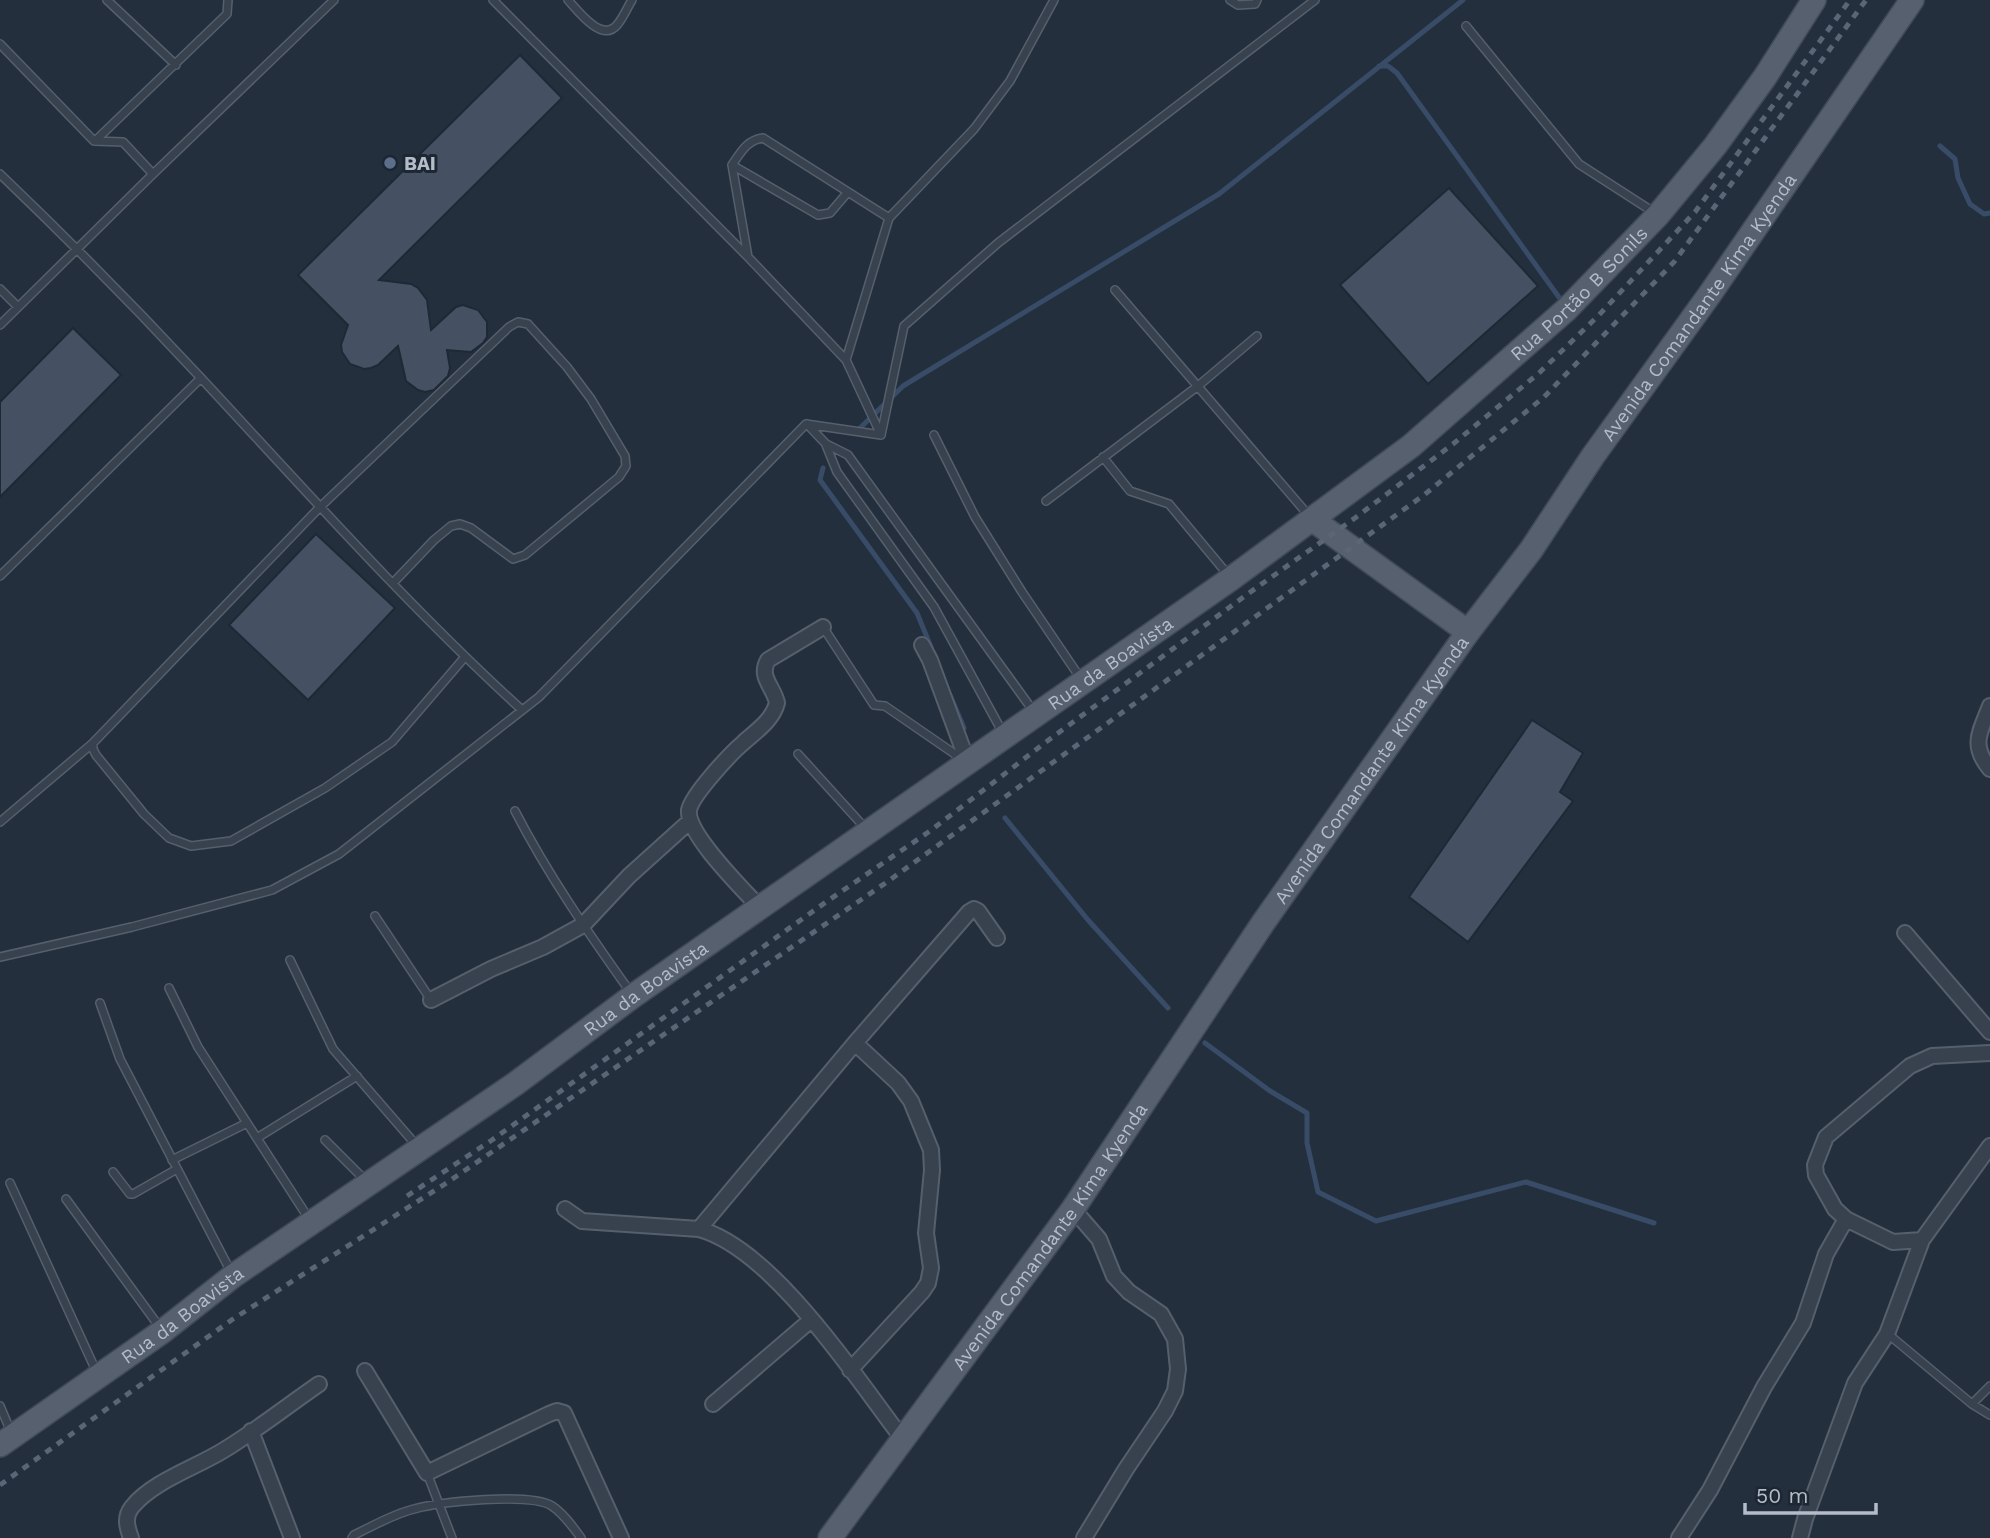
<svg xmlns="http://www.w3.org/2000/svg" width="1990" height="1538" viewBox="0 0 1990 1538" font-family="'Work Sans',sans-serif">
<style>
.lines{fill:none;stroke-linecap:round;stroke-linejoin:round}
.stream{stroke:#394c67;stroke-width:5}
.building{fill:#455162;stroke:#1f2835;stroke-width:2}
.lane-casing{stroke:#565f6c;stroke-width:10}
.street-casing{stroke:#565f6c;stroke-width:18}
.primary-casing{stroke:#414a57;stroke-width:26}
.lane{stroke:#38414e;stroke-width:7}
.street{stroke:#38414e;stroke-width:14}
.primary{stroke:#56606e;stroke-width:23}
.rail{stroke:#5a6575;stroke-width:5;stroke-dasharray:7 7;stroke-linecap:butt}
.service-dot{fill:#5c6f8a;stroke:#1d2633;stroke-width:2.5}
.labels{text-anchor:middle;stroke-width:6;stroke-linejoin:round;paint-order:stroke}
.poi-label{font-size:19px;font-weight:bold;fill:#b4bcc9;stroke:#1d2633;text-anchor:start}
.street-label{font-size:19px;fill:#b4bcc9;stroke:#1d2633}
</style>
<rect width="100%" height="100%" fill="#242f3e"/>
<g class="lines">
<!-- stream -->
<path class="stream" d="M1379 66H1388L1397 73 1561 300
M1940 146 1955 159 1958 178 1970 204 1984 214 1990 213
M856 432 903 386 1219 194 1463 0
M823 468 820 480 917 613 931 647
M950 695 964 728
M1005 818 1088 920 1168 1008
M1205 1043 1270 1091 1307 1113V1143L1318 1192 1376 1221 1526 1182 1654 1223"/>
</g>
<!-- building -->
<path class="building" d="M520 55 562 98 379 280 411 284 418 288 427 300 431 330 456 307 463 305 478 310 487 322V337L483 343 471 352 447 350 450 368 448 376 434 390 425 392 418 390 406 381 398 346 378 365 371 368 364 369 350 364 342 352 341 345 348 325 298 275Z
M1449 188 1538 286 1428 384 1340 285Z
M73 328 121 375 0 497V402Z
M316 534 395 608 308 700 229 625Z
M1532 720 1583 753 1560 792 1573 801 1468 942 1409 897Z"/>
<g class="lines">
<defs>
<path id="lane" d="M107 0 176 65
M493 0 748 257 846 360 881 435
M568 0C578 11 602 43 617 25 623 18 627 8 632 0
M1230 0 1238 5 1255 4 1257 0
M1466 26 1579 164 1655 213
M0 44 94 141 123 142 153 174
M95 141 227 14 228 0
M732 165 818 215 830 213 848 192
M0 174C69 240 136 308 201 378 306 491 408 606 522 710
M748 257 732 165C741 152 747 140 763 138L889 218
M0 289 18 307
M1115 290 1310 517
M0 325 153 174 334 0
M846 360 889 218 974 129 1010 81 1054 0
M807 424 826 444 848 455 1034 712
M934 435 975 517 1022 592 1081 679
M826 445 837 472 934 607 1004 735
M1103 457 1130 491 1169 504 1229 576
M1046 501 1198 386 1257 336
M0 576 201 378
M823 627 874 705 885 706 965 761
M93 743V749L96 755 144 814 169 838 191 846 231 841 325 788 392 742 464 658
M798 754 866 829
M515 811C548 875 589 934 631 993
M0 822 93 743 319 508 509 327 518 322 528 324 567 367 591 399 625 456 626 466 619 477 525 555 513 559 471 528 460 524 451 526 434 540 393 583
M375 916 431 1000
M0 957 132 927 272 890 339 854 539 697 806 424 881 435 904 326 998 243 1315 0
M290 960 333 1049 417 1146
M169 988 198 1047 309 1219
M100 1003 120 1059 231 1272
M257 1138 357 1076
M325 1140 365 1180
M172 1160 247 1123
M113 1172 130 1194H133L177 1169
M10 1183 97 1373
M66 1199 161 1329
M1888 1334 1972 1404 1990 1415
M1972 1404 1990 1386
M0 1406 11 1432
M427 1473 452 1538
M352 1538 354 1535C373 1526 393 1514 414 1509 440 1502 530 1492 552 1506 564 1514 573 1527 581 1538"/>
<path id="street" d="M922 645 930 660 968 763
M1990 706C1980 732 1970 745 1990 769
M761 909C744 890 686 834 689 810 692 795 730 754 743 743 756 731 772 721 777 703 774 687 758 677 768 660L823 627
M1905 933 1990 1032
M431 1000 491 969 543 947 583 925 629 876 690 821
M565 1209 582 1221 699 1229C773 1249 856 1378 902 1438
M1073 1209 1099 1239 1114 1276 1129 1292 1161 1314 1175 1339 1178 1369 1175 1391 1165 1411 1126 1469 1084 1538
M1846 1219 1893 1242 1922 1240
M699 1229 855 1043 969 912 974 909 978 911 997 938
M850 1370 922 1292 928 1283 931 1268 926 1233 932 1170 931 1150 911 1101 898 1083 855 1043
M365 1371 427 1473 549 1414 557 1411 564 1413 621 1538
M713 1404 811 1320
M251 1431 292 1538
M131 1538C127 1527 124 1517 132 1507 153 1481 197 1467 224 1450 257 1430 287 1406 319 1384
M1679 1538 1710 1490 1764 1387 1803 1323 1826 1254 1846 1219 1835 1209 1816 1175 1815 1165 1826 1137 1910 1066 1932 1056 1990 1053
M1800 1538 1805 1519 1855 1383 1887 1334 1922 1240 1990 1146"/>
<g id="primary">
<path d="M1313 520 1468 632"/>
<path id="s1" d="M0 1445 163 1331 233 1276 515 1084 633 996 1232 578 1411 446 1567 309 1658 215 1715 146 1765 77 1814 0"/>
<path id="s2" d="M830 1538 1073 1209 1263 923 1468 632 1531 550 1593 456 1710 294 1912 0"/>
</g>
</defs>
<!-- lane casing -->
<use href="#lane" class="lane-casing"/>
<!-- street casing -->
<use href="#street" class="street-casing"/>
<!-- primary casing -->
<use href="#primary" class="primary-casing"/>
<!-- lane -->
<use href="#lane" class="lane"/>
<!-- street -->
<use href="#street" class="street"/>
<!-- primary -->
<use href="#primary" class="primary"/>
<!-- rail -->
<path class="rail" d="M407 1196 492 1140 826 902 930 831 1050 739 1249 593 1355 518 1453 444 1539 373 1599 315 1695 212 1850 0
M0 1485 233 1319 445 1184 887 882 1424 495 1544 397 1674 262 1866 0"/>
</g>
<!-- markers -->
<circle class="service-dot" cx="390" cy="163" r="7"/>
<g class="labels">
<!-- poi labels -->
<g class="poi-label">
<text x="404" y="170">BAI</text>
</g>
<!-- street labels -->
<g class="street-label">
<text dy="7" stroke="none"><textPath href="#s1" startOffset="1956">Rua Portão B Sonils</textPath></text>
<text dy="7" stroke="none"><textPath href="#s2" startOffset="1507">Avenida Comandante Kima Kyenda</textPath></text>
<text dy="7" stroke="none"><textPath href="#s1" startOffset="1358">Rua da Boavista</textPath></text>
<text dy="7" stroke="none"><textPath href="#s2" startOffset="940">Avenida Comandante Kima Kyenda</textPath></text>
<text dy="7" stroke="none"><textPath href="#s1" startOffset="791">Rua da Boavista</textPath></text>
<text dy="7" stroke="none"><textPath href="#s2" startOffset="373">Avenida Comandante Kima Kyenda</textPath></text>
<text dy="7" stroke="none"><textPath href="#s1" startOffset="224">Rua da Boavista</textPath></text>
</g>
</g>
<!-- scale -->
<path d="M1745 1503v10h131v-10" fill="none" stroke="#b4bcc9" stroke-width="3.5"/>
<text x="1756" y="1503" font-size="21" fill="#b4bcc9" stroke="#1d2633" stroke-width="5" paint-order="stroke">50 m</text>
</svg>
